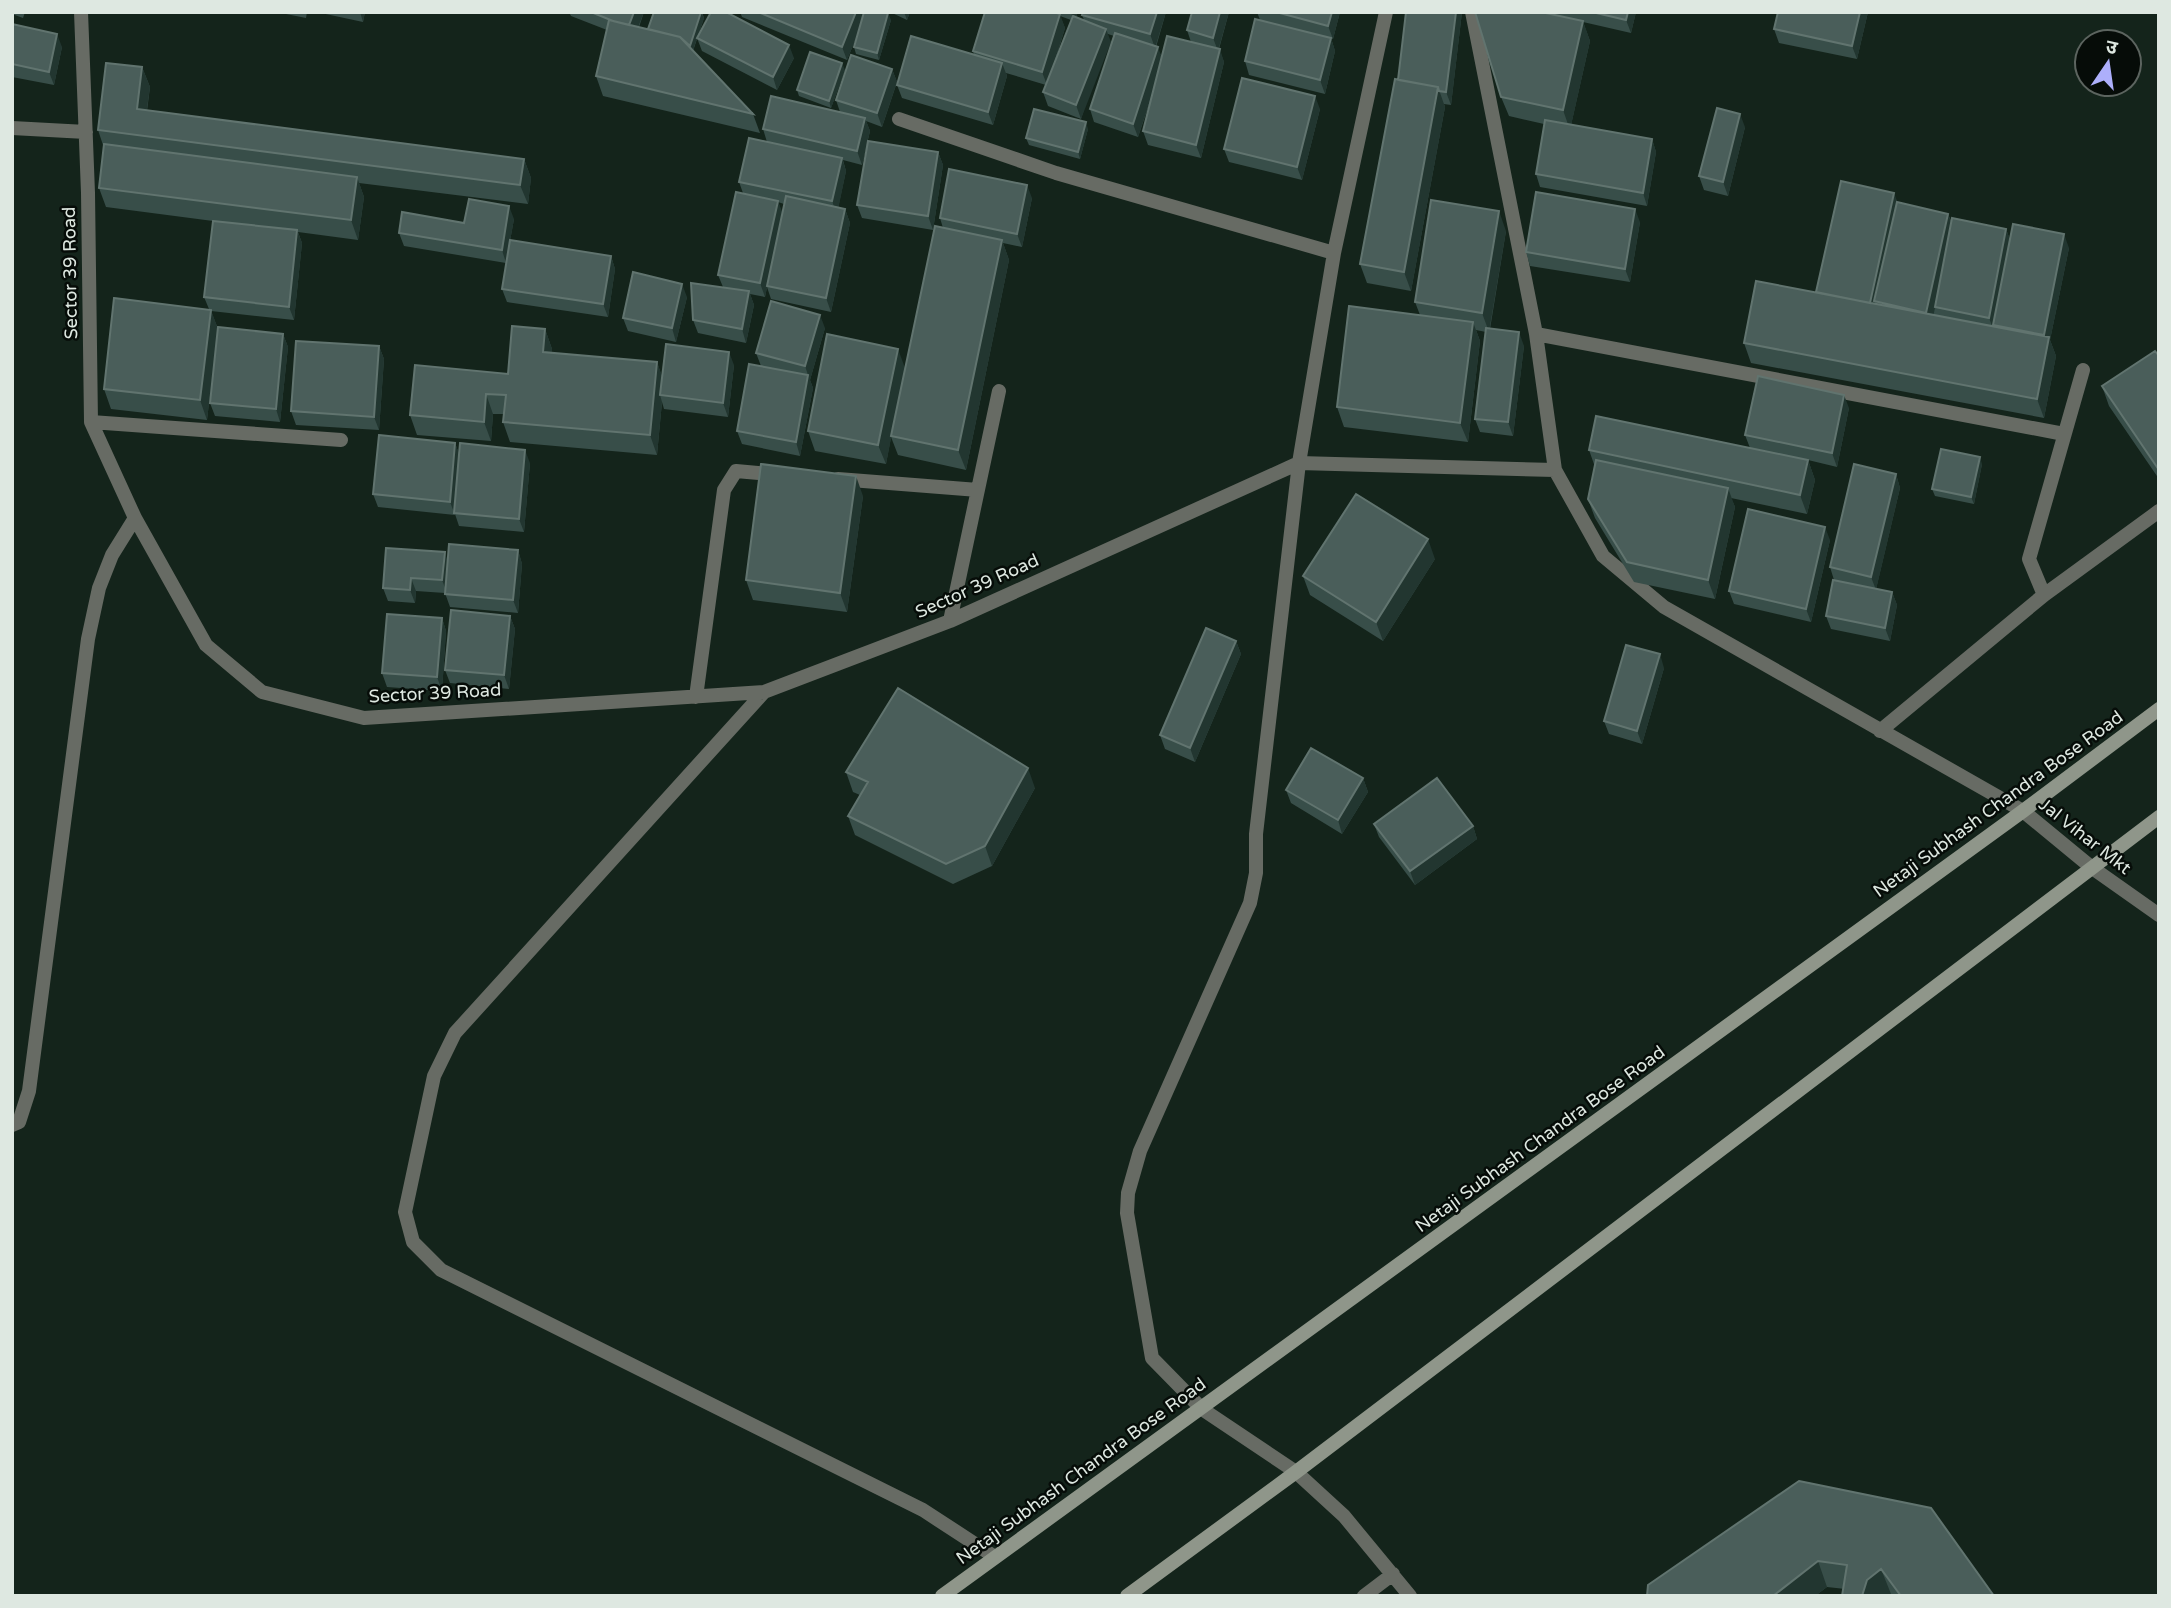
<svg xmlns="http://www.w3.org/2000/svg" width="2171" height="1608" viewBox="0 0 2171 1608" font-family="'Varela Round','Noto Sans Devanagari',sans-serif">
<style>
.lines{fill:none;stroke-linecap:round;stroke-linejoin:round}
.street{stroke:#676b64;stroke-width:14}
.secondary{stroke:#8f968a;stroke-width:14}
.wall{fill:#384e49;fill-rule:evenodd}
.shaded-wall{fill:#223630}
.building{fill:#4a5e5a;stroke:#61746f;stroke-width:2}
.labels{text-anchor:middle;stroke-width:5;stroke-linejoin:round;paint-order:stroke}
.street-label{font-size:18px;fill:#dee8e1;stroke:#060c08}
</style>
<rect width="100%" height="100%" fill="#14241b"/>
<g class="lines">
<!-- street -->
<path class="street" d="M81 12 88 193 91 422 135 518 206 645 262 692 364 718 764 692 950 621 1299 463 1555 470
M1386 12 1334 253 1299 463 1256 834V873L1250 903 1140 1151 1128 1193 1127 1213 1152 1358 1202 1409 1296 1472 1344 1516 1410 1596
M1472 12 1536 334 1555 470 1603 556 1664 607 2023 811 2091 867 2159 915
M899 119 1056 173 1334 253
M12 128 86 132
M1536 334 2064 434
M91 422 341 440
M838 479 978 490
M2044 595 2029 559 2083 370
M950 621 999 391
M764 692 455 1033 434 1076 405 1212 413 1242 441 1270 923 1510 995 1557
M696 697 724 490 736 471 780 475
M1880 731 2044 595 2159 511
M12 1125 19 1122 29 1091 88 639 99 588 112 555 135 518
M1364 1596 1393 1574"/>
<!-- secondary -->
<path class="secondary" d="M942 1596 2023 811 2159 709
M1127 1596 1296 1472 2159 817"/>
</g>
<!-- wall -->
<path class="wall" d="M12 12H25L23 18 12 14Z
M276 12H307L306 18Z
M320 12H365L363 22 321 13Z
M569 12H644L639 27 648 29 654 12H702L704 18 693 51 753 114 760 133 603 96 596 76 607 30 571 16Z
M740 12H863L891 20 879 60 856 54 854 47 858 33 847 60 742 17Z
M890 12H910L907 20Z
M985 12H1078L1076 17 1084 20 1082 15 1083 12H1166L1156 47 1162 57 1191 42 1187 30 1229 12 1219 49 1224 62 1201 158 1148 145 1143 131 1153 93 1138 137 1094 122 1090 109 1114 36 1108 34 1081 119 1048 106 1043 92 1046 85 1006 73 1007 76 993 125 902 98 897 85 974 55 973 51ZM1060 16 1071 20 1053 68 1065 28Z
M1257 12H1340L1333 39 1331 38 1335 51 1325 94 1249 75 1245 61 1260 20Z
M1406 12H1462L1451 105 1444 104 1445 107 1411 291 1367 283 1360 264 1398 80Z
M1544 12H1636L1631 33 1583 22 1590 41 1571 125 1652 139 1656 152 1647 206 1540 187 1536 174 1544 124 1509 116 1501 97Z
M1868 12 1857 59 1779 43 1774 29Z
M12 24 62 47 54 85 12 77Z
M697 38 794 58 777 90 702 51Z
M142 67 150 87 147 111 524 159 531 178 528 204 359 183 364 197 358 240 298 232 302 243 294 320 211 311 218 329 283 334 288 347 280 422 215 416 210 403 217 334 207 420 111 409 104 389 209 309 204 297 213 221 106 207 99 188 104 148 98 130Z
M892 69 897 82 882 127 866 121 870 131 862 165 843 160 846 171 838 208 845 209 850 223 831 312 771 299 767 287 765 297 750 294 754 305 746 343 698 333 693 320 723 287 718 275 743 193 739 182 767 142 763 129 840 112 836 100ZM778 202 784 204 782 213Z
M845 70 831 108 799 96 797 90Z
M1320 109 1302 180 1229 162 1224 149Z
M1745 127 1728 196 1704 190 1699 176Z
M1088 129 1080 159 1029 145 1026 138Z
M938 152 943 165 933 230 862 218 857 205Z
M1032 198 1022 247 1003 243 1009 260 966 470 898 455 891 437 886 464 815 451 808 431 905 368 943 228 940 218Z
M1898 202 1948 214 1952 223 2006 229 2010 240 2069 248 2050 340 2056 356 2044 418 1751 363 1744 343 1816 292Z
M514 219 510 241 611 256 615 269 608 317 507 302 502 289 506 263 404 246 399 233 464 223Z
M1640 222 1630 282 1530 266 1526 252Z
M1506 231 1490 329 1524 346 1513 436 1480 432 1475 419 1486 332 1476 330 1480 341 1468 442 1344 427 1337 407 1420 315 1415 302Z
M687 297 676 342 628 331 623 318Z
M825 328 810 380 813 388 800 456 742 444 737 431 761 366 756 353Z
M545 329 552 349 551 353 657 362 662 377 734 365 728 417 664 409 662 402 657 455 510 442 503 422 504 414H493L491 441 417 435 410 415 508 374Z
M379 346 384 359 379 430 296 425 291 411Z
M2159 356V479L2109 406 2102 386Z
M1849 408 1837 467 1808 460 1815 480 1807 514 1731 498 1735 507 1715 599 1634 582 1595 518 1588 499 1595 467 1589 450 1750 448 1745 435Z
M455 443 459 454 530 463 524 532 459 526 455 514V515L378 507 373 494Z
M1982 464 1974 504 1935 496 1932 489Z
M1896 474 1900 488 1876 589 1892 592 1897 605 1890 641 1831 629 1826 616 1834 580 1830 567Z
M863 496 847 612 753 600 746 580Z
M1830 540 1811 622 1734 604 1729 591Z
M518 550 522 564 518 613 450 607 445 593 416 591 415 603 388 601 383 588 448 561Z
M1435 559 1383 641 1310 595 1303 576Z
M510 616 515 629 509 689 450 683 445 670Z
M442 618 446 631 442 691 387 687 382 673Z
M1236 641 1241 654 1195 762 1165 749 1160 735Z
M1664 668 1642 744 1609 734 1604 721Z
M846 772 1035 788 992 866 953 884 855 835 848 816 860 795 853 792Z
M1363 778 1368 792 1342 834 1291 803 1286 790Z
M1374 824 1473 826 1477 839 1415 885 1379 837Z
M1799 1481 1994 1596H1892L1891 1594 1827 1587 1815 1596H1647Z"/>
<!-- shaded-wall -->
<path class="shaded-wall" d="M360 12H365L363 22Z
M634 12H644L633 40 629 27Z
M701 12 704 18 692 53 690 46Z
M856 12H863L865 16 847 60 842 47Z
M904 12H910L907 20Z
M1071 12H1078L1074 22Z
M1157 12H1166L1155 48 1150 34Z
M1220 12H1229L1218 51 1213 38Z
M1332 12H1340L1333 39 1328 26Z
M1456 12H1462L1451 105 1446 92Z
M1628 12H1636L1631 33 1626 20Z
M1860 12H1868L1857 59 1852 46Z
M888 13 891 20 879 60 877 53Z
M1060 14 1065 28 1047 85 1042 72Z
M1583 21 1590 41 1570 130 1563 110Z
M1106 29 1111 42 1081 119 1076 105Z
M57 34 62 47 54 85 49 72Z
M1331 38 1335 51 1325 94 1320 80Z
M789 45 794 58 777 90 773 77Z
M1158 47 1163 61 1138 137 1133 124Z
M1220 49 1224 62 1201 158 1196 145Z
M842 63 845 70 831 108 829 101Z
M1002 63 1007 76 993 125 988 112Z
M142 67 150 87 144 129 137 109Z
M892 69 897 82 882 127 877 113Z
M1438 87 1445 107 1411 291 1404 272Z
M1315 96 1320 109 1302 180 1297 167Z
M1740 114 1745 127 1728 196 1723 182Z
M865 118 870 131 862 165 857 151Z
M1086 122 1088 129 1080 159 1078 152Z
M1652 139 1656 152 1647 206 1643 193Z
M938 152 943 165 933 230 928 216Z
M842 158 846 171 837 215 832 201Z
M524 159 531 178 528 204 520 185Z
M357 177 364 197 358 240 351 220Z
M1027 185 1032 198 1022 247 1017 234Z
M1894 193 1899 206 1874 301 1877 307 1870 304Z
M778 201 783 214 765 297 760 283Z
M509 206 514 219 506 263 502 250Z
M845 209 850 223 831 312 826 298Z
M1635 209 1640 222 1630 282 1625 269Z
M1499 211 1506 231 1489 332 1482 313Z
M1948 214 1953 227 1931 326 1926 313Z
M2006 229 2011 242 1993 325 1994 328V331L1989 318Z
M297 230 302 243 294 320 289 307Z
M2064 234 2069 248 2050 340 2056 356 2044 418 2037 399 2048 345 2044 335Z
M1002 240 1009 260 966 470 958 450Z
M611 256 615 269 608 317 603 304Z
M682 284 687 297 676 342 672 328Z
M749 291 754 305 746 343 742 329Z
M211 310 218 329 207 420 200 400Z
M820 315 825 328 810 380 813 388 800 456 796 442 808 375 805 366Z
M1473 322 1480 341 1468 442 1460 423Z
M545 329 552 349 550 372 543 352Z
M1519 332 1524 346 1513 436 1508 422Z
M283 334 288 347 280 422 276 409Z
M379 346 384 359 379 430 374 417Z
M898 349 905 368 886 464 878 445Z
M729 352 734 365 728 417 723 403Z
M657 362 664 382 660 395 662 402 657 455 650 435Z
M486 394 493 414 491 441 484 422Z
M1844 395 1849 408 1837 467 1832 453Z
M455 443 460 456 455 515 450 502Z
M525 450 530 463 524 532 519 519Z
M1980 457 1982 464 1974 504 1971 497Z
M1808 460 1815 480 1807 514 1800 495Z
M1896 474 1900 488 1876 590 1871 577Z
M856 476 863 496 847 612 840 593Z
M1728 488 1735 507 1715 599 1708 580Z
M1825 527 1830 540 1811 622 1806 609Z
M1428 539 1435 559 1383 641 1376 622Z
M518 550 522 564 518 613 513 600Z
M445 552 449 566 447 593 442 580Z
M411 578 416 591 415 603 410 590Z
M1892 592 1897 605 1890 641 1885 628Z
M510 616 515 629 509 689 504 675Z
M442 618 446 631 442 691 437 677Z
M1236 641 1241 654 1195 762 1190 748Z
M1660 654 1664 668 1642 744 1637 731Z
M1028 768 1035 788 992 866 985 846Z
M1363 778 1368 792 1342 834 1338 820Z
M1473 826 1477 839 1415 885 1410 871Z
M1818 1561 1827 1587 1815 1596H1773Z
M1881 1569 1891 1594 1888 1596H1862L1867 1580Z"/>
<!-- building -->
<path class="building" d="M591 12H634L629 25 613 21Z
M654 12H701L690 46 680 37 648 29Z
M711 12H726L789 45 773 77 697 38Z
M758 12H856L842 47Z
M864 12 888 13 877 53 854 47Z
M985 12H1053L1060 14 1042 72 973 51Z
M1083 12H1157L1150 34 1082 15Z
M1192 12H1220L1213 38 1187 30Z
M1276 12H1332L1328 26Z
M1406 12H1456L1446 92 1439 91 1438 87 1398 80Z
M1475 12H1541L1583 21 1563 110 1501 97Z
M1592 12H1628L1626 20Z
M1778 12H1860L1852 46 1774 29Z
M1073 16 1106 29 1076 105 1043 92Z
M1255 19 1331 38 1320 80 1245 61Z
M609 20 680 37 753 114 596 76Z
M12 24 57 34 49 72 12 64Z
M1115 33 1158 47 1133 124 1090 109Z
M911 36 1002 63 988 112 897 85Z
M1167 36 1220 49 1196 145 1143 131Z
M810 52 842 63 829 101 797 90Z
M851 55 892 69 877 113 836 100Z
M106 63 142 67 137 109 524 159 520 185 98 130Z
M1242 78 1315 96 1297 167 1224 149Z
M1395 79 1438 87 1404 272 1360 264Z
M771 96 865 118 857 151 763 129Z
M1717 108 1740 114 1723 182 1699 176Z
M1034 109 1086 122 1078 152 1026 138Z
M1545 120 1652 139 1643 193 1536 174Z
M749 138 842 158 832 201 739 182Z
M868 141 938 152 928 216 857 205Z
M104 144 357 177 351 220 99 188Z
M949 169 1027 185 1017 234 940 218Z
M1841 181 1894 193 1870 303 1816 292Z
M736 192 778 201 760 283 718 275Z
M1536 192 1635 209 1625 269 1526 252Z
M786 196 845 209 826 298 767 286Z
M469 199 509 206 502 250 399 233 402 212 464 223Z
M1431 200 1499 211 1482 313 1415 302Z
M1897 202 1948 214 1926 313 1874 301Z
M1952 218 2006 229 1989 318 1935 307Z
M213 221 297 230 289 307 204 297Z
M2013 224 2064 234 2044 335 1993 325Z
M935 226 1002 240 958 450 891 436Z
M510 240 611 256 603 304 502 289Z
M633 272 682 284 672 328 623 318Z
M1756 281 2049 337 2037 399 1744 343Z
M691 283 749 291 742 329 693 320Z
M114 298 211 310 200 400 104 389Z
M771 301 820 315 805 366 756 353Z
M1349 306 1473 322 1460 423 1337 407Z
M512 326 545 329 543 352 657 362 650 435 503 422 506 395 486 394 484 422 410 415 415 365 508 374Z
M218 327 283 334 276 409 210 403Z
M1486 328 1519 332 1508 422 1475 419Z
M827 334 898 349 878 445 808 431Z
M296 341 379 346 374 417 291 411Z
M666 344 729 352 723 403 660 395Z
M2155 351 2159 356V470L2102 386Z
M749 364 808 375 796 442 737 431Z
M1758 376 1844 395 1832 453 1745 435Z
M1596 416 1808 460 1800 495 1589 450Z
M379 435 455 443 450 502 373 494Z
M460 443 525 450 519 519 454 513Z
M1941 449 1980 457 1971 497 1932 489Z
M1596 460 1728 488 1708 580 1627 562 1588 499Z
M761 464 856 476 840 593 746 580Z
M1854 464 1896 474 1871 577 1830 567Z
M1356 494 1428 539 1376 622 1303 576Z
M1748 509 1825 527 1806 609 1729 591Z
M449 544 518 550 513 600 445 594Z
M386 548 445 552 442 580 411 578 410 590 383 588Z
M1833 580 1892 592 1885 628 1826 616Z
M451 610 510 616 504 675 445 670Z
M387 614 442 618 437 677 382 673Z
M1206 628 1236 641 1190 748 1160 735Z
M1626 645 1660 654 1637 731 1604 721Z
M898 688 1028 768 985 846 946 864 848 816 868 782 846 772Z
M1311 748 1363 778 1338 820 1286 790Z
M1437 778 1473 826 1410 871 1374 824Z
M1799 1481 1931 1508 1994 1596H1901L1881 1569 1867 1580 1862 1596H1842L1847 1565 1818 1561 1773 1596H1647L1648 1585Z"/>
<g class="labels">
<!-- street labels -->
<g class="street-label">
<text transform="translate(70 273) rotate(-91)" y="6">Sector 39 Road</text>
<text transform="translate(977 586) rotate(-24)" y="6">Sector 39 Road</text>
<text transform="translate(435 693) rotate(-3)" y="6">Sector 39 Road</text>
<text transform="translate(1998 804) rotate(-36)" y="6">Netaji Subhash Chandra Bose Road</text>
<text transform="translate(2085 836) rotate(38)" y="6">Jal Vihar Mkt</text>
<text transform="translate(1540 1139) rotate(-36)" y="6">Netaji Subhash Chandra Bose Road</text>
<text transform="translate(1081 1471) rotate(-36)" y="6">Netaji Subhash Chandra Bose Road</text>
</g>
</g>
<!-- border -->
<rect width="2171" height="1608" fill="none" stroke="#dee8e1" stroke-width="28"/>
<!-- north arrow -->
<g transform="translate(2108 63) rotate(13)"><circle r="33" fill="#060c08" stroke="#5c645f" stroke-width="2"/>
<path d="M0-5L12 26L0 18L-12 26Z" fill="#adaffb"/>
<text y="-10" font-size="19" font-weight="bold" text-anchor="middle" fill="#dee8e1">उ</text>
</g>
</svg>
